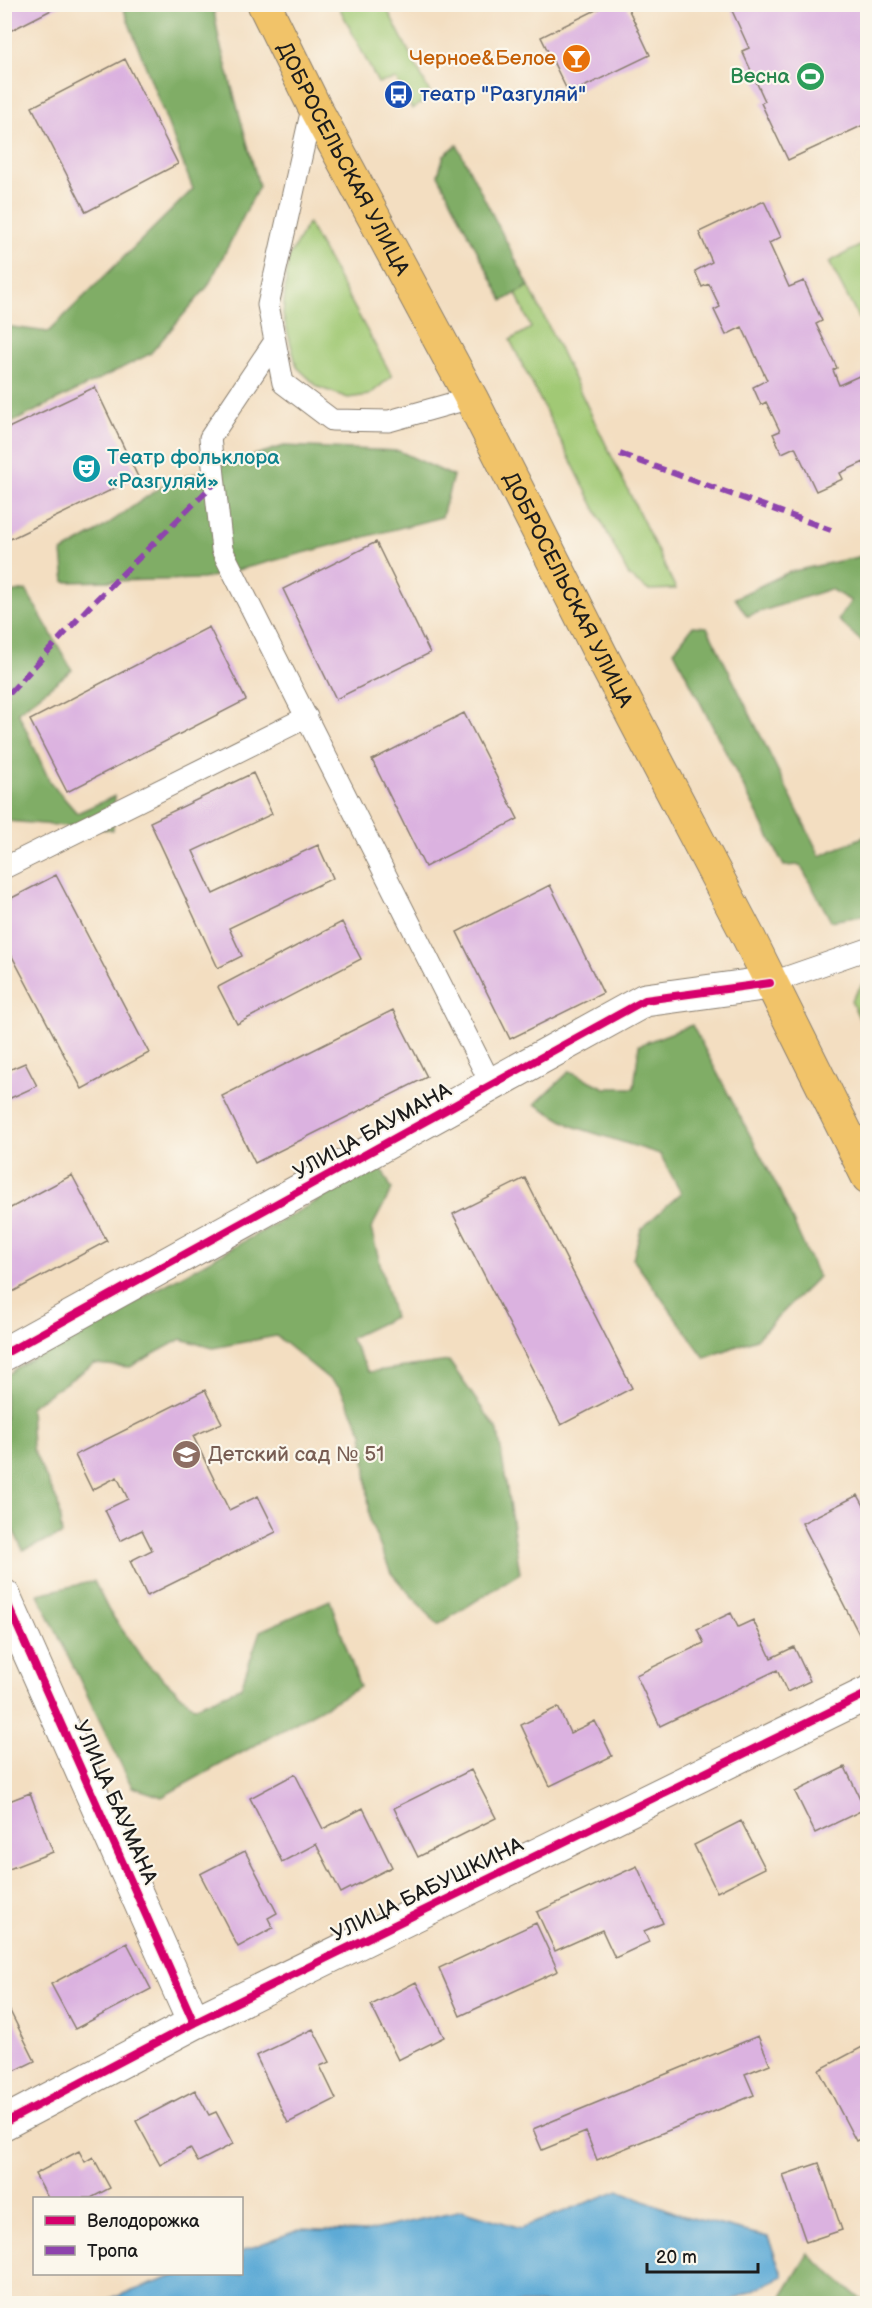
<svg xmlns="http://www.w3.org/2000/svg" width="872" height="2308" viewBox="0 0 872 2308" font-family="'Balsamiq Sans',sans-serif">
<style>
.green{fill:#a1c974;stroke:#5e7248;stroke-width:1.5}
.forest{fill:#80ad66;stroke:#4e6441;stroke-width:1.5}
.water{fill:#5daad6;stroke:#3c6379;stroke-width:1.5}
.building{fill:#dbb2e0}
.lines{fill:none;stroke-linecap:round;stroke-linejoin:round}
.lane-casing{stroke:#887d6e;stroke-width:23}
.street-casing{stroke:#887d6e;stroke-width:35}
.primary-casing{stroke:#887d6e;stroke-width:35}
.lane{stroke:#fff;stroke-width:21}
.street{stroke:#fff;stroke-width:33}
.primary{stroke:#f1c369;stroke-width:33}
.quiet{stroke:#8e44ad;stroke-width:6;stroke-dasharray:12 6;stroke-linecap:butt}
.cycleway-casing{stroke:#fbf7ec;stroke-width:11}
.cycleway{stroke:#d6006c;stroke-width:8}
.labels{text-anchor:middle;stroke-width:4.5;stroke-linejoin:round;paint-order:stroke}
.food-label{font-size:21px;fill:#c56008;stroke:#fbf7ec;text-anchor:end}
.leisure-label{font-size:21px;fill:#27864d;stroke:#fbf7ec;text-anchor:end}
.transit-label{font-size:21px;fill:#164399;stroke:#fbf7ec;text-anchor:start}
.street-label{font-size:21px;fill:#1c1c1c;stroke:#fbf7ec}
.culture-label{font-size:21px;fill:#0d838f;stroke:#fbf7ec;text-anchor:start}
.education-label{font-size:21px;fill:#785e54;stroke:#fbf7ec;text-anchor:start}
</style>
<rect width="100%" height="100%" fill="#fbf7ec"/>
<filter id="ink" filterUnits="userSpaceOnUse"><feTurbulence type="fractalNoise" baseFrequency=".0167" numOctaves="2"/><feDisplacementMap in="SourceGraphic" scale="12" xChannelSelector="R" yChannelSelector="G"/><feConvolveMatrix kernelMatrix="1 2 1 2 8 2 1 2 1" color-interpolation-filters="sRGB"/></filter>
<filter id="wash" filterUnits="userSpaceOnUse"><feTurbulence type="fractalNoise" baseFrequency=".008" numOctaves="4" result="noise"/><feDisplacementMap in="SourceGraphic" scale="24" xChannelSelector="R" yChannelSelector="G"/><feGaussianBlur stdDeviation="1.35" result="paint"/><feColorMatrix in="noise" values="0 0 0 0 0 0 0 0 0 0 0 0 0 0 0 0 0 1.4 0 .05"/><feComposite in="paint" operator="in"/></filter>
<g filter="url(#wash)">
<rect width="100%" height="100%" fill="#f3dec1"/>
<!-- green -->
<path class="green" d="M338 5H385L432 97 412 109 396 79 378 83Z
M308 223 392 376 369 395 348 398 318 387 297 367 283 315 288 259Z
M867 242V315L859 319 829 262Z
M529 286 676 589 648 590 629 576 510 340 531 328 516 293Z
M867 977V1034L851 1001Z"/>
<!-- forest -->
<path class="forest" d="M122 5H213L219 40 259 186 208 286 150 354 5 426V326L48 332 193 189Z
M457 145 529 286 503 301 438 175 444 155Z
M284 446 399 451 453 476 442 517 203 579 65 582 62 552 95 533 168 482Z
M867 555V642L863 643 838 620 851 601 830 589 747 616 735 598 789 572Z
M26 590 72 670 18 712 50 782 77 813 115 796 113 830 7 821 5 828V594Z
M693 626 707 627 820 856 863 837 867 841V915L831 921 800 865 784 866 674 651Z
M692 1025 779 1190 818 1277 756 1339 705 1358 633 1259 641 1229 681 1193 660 1154 572 1126 535 1104 570 1071 605 1088H634L639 1045Z
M380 1166 392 1189 371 1229 394 1317 350 1338 369 1372 449 1361 498 1431 520 1573 438 1625 391 1573 370 1521 363 1433 340 1388 276 1336 213 1348 181 1339 130 1367 94 1364 30 1407 32 1448 58 1503 62 1535 23 1550 5 1514V1377L17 1367Z
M94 1581 109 1611 145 1662 194 1707 241 1687 260 1631 330 1600 360 1687 162 1797 132 1787 38 1594Z
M808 2254 865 2303H778Z"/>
<!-- water -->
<path class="water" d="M619 2190 684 2216 768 2237 783 2276 724 2304 87 2303 104 2301 180 2274H242V2251L301 2229 364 2232 462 2210 521 2228Z"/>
<g id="blocks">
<!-- building -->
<path class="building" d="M4 4H63L4 34Z
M608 4H626L650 55 569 94 541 37Z
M729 4H868V123L788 160 761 103 765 101 742 51 749 48Z
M125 59 178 164 86 212 32 107Z
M764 201 781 237 769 243 789 287 804 281 822 321 816 324 837 368 833 370 839 385 868 372V468L864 462 840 473 843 479 816 491 795 447 782 453 773 434 780 431 766 402 761 405 753 387 767 380 742 327 726 335 714 310 720 307 709 284 702 287 695 271 712 262 699 232Z
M95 387 138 477 4 542V430Z
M376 542 430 653 336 699 283 589Z
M209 627 246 700 67 792 30 720Z
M464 713 518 819 425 867 372 760Z
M253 773 272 814 193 851 213 894 318 845 333 878 229 928 242 956 218 968 150 822Z
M56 875 149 1053 82 1089 4 941V902Z
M550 885 603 993 510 1039 457 932Z
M342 922 361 959 237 1024 218 987Z
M393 1010 427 1077 255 1163 222 1096Z
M25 1063 37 1086 4 1101V1072Z
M72 1175 107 1241 5 1296V1211Z
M525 1178 632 1388 561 1425 453 1214Z
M205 1390 222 1423 193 1436 229 1510 258 1496 276 1532 147 1596 130 1561 152 1550 142 1530 120 1541 105 1510 128 1499 117 1477 92 1490 75 1455Z
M858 1495 868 1513V1632L860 1636 802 1523Z
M731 1613 738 1627 753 1620 771 1658 794 1647 810 1681 787 1692 777 1670 660 1726 636 1675 704 1643 697 1629Z
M558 1707 570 1733 595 1721 612 1756 550 1786 521 1725Z
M845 1767 865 1809 815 1833 795 1792Z
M471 1770 496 1818 418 1857 394 1808Z
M295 1774 323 1829 363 1808 392 1867 341 1893 316 1844 282 1862 250 1798Z
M30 1793 53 1852 4 1871V1803Z
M741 1821 765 1868 717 1892 694 1845Z
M245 1851 277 1913 268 1918 273 1928 238 1947 200 1874Z
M637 1866 663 1923 644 1931 649 1942 615 1958 602 1930 555 1951 537 1912Z
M536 1923 558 1971 460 2016 439 1968Z
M127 1943 151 1989 75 2029 51 1984Z
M416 1982 444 2037 398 2060 371 2005Z
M10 2011 35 2061 6 2075 4 2013Z
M313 2029 330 2062 320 2066 336 2099 288 2123 256 2056Z
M758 2036 770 2064 745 2074 754 2095 597 2160 586 2132 542 2150 533 2129Z
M868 2044V2135L856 2141 819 2070Z
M195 2090 209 2115 216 2112 233 2144 198 2162 190 2148 160 2165 136 2121Z
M79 2151 85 2162 93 2157 110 2188 91 2198H48L35 2174Z
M819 2163 842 2230 806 2242 783 2175Z
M864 2191H868V2230H866Z"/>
</g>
</g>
<g filter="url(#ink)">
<use href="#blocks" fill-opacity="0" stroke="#887d6e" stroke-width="1.5"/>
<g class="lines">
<defs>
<path id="lane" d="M313 104 268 305 283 383 332 420 389 421 471 398
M275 341 210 438 222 550 492 1086
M4 868 307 717
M770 983 868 949"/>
<path id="street" d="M4 1354 645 1000 770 983
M4 1596 194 2023
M4 2123 194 2023 868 1693"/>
<g id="primary">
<path id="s1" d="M264 4 313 104 471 398 601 655 749 938 868 1177"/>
</g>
</defs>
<!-- lane casing -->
<use href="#lane" class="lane-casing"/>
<!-- street casing -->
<use href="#street" class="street-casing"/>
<!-- primary casing -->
<use href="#primary" class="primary-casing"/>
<!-- lane -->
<use href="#lane" class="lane"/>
<!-- street -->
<use href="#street" class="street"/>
<!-- primary -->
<use href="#primary" class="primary"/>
<!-- quiet -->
<path class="quiet" d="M620 454 831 530
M4 710 7 696 88 608 215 483"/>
<defs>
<path id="cycleway" d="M4 1354 645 1000 770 983
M4 1596 194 2023
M4 2123 194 2023 868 1693"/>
</defs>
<!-- cycleway casing -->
<use href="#cycleway" class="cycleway-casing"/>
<!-- cycleway -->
<use href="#cycleway" class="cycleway"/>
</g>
</g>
<!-- icons -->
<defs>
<symbol id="bar-disc" viewBox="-11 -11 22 22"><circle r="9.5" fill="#e8710a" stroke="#fbf7ec"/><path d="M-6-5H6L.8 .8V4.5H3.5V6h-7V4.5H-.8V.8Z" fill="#fff"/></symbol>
<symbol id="stadium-disc" viewBox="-11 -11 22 22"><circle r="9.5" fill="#2e9e5b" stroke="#fbf7ec"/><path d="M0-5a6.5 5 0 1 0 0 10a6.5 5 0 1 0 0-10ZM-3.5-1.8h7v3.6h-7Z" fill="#fff"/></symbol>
<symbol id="bus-disc" viewBox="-11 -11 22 22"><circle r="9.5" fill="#1a4fb4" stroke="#fbf7ec"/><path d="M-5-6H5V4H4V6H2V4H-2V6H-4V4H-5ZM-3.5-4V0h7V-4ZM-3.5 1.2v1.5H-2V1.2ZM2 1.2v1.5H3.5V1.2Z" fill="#fff"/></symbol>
<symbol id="theatre-disc" viewBox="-11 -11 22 22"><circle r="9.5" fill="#0f9aa8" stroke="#fbf7ec"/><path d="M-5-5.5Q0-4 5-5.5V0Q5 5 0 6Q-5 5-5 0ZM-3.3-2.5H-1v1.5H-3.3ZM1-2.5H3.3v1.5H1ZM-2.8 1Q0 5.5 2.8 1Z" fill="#fff"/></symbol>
<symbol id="school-disc" viewBox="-11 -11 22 22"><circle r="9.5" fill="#8d6e63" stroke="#fbf7ec"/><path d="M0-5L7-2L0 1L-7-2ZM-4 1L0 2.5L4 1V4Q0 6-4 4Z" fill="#fff"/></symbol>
</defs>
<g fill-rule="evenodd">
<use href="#bar-disc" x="560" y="42" width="33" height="33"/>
<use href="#stadium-disc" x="794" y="60" width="33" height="33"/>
<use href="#bus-disc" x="382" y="78" width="33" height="33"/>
<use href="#theatre-disc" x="70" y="452" width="33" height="33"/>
<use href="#school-disc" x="170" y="1438" width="33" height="33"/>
</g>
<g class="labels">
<!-- food labels -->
<g class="food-label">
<text x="556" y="65">Черное&amp;Белое</text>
</g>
<!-- leisure labels -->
<g class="leisure-label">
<text x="790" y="83">Весна</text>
</g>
<!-- transit labels -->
<g class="transit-label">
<text x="420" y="101">театр "Разгуляй"</text>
</g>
<!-- street labels -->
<g class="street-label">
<text dy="7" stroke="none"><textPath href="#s1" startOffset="174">ДОБРОСЕЛЬСКАЯ УЛИЦА</textPath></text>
<text dy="7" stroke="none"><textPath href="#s1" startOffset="660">ДОБРОСЕЛЬСКАЯ УЛИЦА</textPath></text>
<text transform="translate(372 1131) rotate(-29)" y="7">УЛИЦА БАУМАНА</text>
<text transform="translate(116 1802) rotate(66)" y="7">УЛИЦА БАУМАНА</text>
<text transform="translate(427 1889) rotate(-26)" y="7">УЛИЦА БАБУШКИНА</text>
</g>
<!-- culture labels -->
<g class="culture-label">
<text x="107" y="464">Театр фольклора<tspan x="107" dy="24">«Разгуляй»</tspan></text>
</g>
<!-- education labels -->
<g class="education-label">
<text x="208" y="1461">Детский сад № 51</text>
</g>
</g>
<!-- margin -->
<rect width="872" height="2308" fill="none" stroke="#fbf7ec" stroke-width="24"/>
<!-- legend -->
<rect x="33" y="2197" width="210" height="78" fill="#fbf7ec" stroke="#a29f99" stroke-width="1.5"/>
<rect x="45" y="2216" width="30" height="9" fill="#d6006c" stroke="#a29f99" stroke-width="1.5"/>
<text x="87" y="2227" font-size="18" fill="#1c1c1c">Велодорожка</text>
<rect x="45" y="2246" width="30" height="9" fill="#8e44ad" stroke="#a29f99" stroke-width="1.5"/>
<text x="87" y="2257" font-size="18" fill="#1c1c1c">Тропа</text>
<!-- scale -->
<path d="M647 2263v9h111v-9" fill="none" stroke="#1c1c1c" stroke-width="3"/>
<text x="656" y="2263" font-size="18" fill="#1c1c1c" stroke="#fbf7ec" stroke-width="4.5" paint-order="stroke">20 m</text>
</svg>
